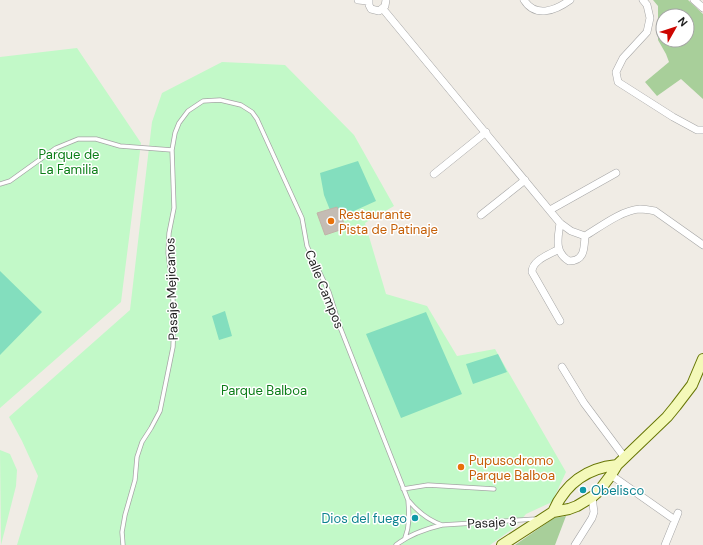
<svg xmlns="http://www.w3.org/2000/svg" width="703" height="545" viewBox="0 0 703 545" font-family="'DM Sans',sans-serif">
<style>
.forest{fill:#a8cf9a;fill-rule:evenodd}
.park{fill:#c2f9c8}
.pitch{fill:#83debe}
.building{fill:#c4bcb4;stroke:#c1b3a7}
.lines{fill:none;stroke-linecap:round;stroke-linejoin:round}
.lane-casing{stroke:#a6a6a6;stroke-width:5}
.street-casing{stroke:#a6a6a6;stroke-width:8}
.secondary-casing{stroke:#677605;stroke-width:12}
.lane{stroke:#fff;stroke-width:3.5}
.street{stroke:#fff;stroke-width:7}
.secondary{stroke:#f4f9b9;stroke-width:10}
.food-dot{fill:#e8710a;stroke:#fff;stroke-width:1.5}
.culture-dot{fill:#0f9aa8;stroke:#fff;stroke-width:1.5}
.labels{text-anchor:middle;stroke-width:3;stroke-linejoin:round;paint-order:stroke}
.park-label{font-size:13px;fill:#0c7e18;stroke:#fff}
.food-label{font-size:13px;fill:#c56008;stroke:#fff;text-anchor:start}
.street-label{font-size:13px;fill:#1f1f1f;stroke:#fff}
.culture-label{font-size:13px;fill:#0d838f;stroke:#fff;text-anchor:start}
</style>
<rect width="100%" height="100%" fill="#f0ece5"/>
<!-- forest -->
<path class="forest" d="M653 0H688L703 14V99L681 79 657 96 645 82 669 62 666 54 658 40V6ZM663 16H687V40H663Z
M566 516 555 545H515L554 518Z"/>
<!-- park -->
<path class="park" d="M77 48 141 143 121 302 0 408V57Z
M222 62 285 65 354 135 394 206 365 223 386 294 427 306 457 356 495 349 566 472 552 502 526 514 514 528 490 545H17L38 476 22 441 9 417 130 310 152 122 162 93Z
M0 450 10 454 17 470 16 486 1 545Z"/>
<!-- pitch -->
<path class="pitch" d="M358 161 376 201 334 220 324 195 320 173Z
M0 271 42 312 0 355Z
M225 311 232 336 219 340 212 316Z
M426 312 462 394 401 418 366 334Z
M498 354 507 372 473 384 466 364Z"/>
<!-- building -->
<path class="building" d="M337 207 346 228 325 235 317 213Z"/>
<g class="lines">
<defs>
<path id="lane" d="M0 184 10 181 56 148 78 139H96L120 146 172 150
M403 489 428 485 494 489
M409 501C418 512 428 520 442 525
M123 545 122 532 125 515 135 480 137 457 142 442 151 428 160 411 173 347 174 319 172 283 168 253 169 233 174 208 172 150 175 133 179 123 188 111 203 101 220 100 241 105 252 112 257 119 302 218 307 246 329 292 340 327 408 500C409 513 410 525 405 538
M396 545C410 534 425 529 442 525L536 519"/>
<path id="street" d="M358 0 368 1
M369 0V5L371 9 379 11 385 6 386 0
M524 0C535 18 555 11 570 0
M643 0 647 5 650 18 647 32 623 58 616 72 618 82 673 117 697 130H703
M694 0 703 8
M383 9 560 223 571 231 585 236C600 227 622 210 640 209 645 209 650 210 655 211L703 245
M434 174 486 132
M550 210 616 173
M481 215 525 180
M560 223C558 238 554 252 569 261 585 261 584 248 585 236
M559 249C549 255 532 260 532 272L560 321
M562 367 584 403 625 458
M611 475 675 520
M575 545 592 518 594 512 592 497
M665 545 678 513"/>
<path id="secondary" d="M553 512C565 484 587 468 617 465
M502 545 553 512 569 509 577 506 592 497 599 491 611 475 617 465 667 417 676 406 692 385 703 359"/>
</defs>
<!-- lane casing -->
<use href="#lane" class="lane-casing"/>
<!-- street casing -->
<use href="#street" class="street-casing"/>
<!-- secondary casing -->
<use href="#secondary" class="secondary-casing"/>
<!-- lane -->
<use href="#lane" class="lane"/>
<!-- street -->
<use href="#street" class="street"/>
<!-- secondary -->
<use href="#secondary" class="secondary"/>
</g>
<!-- markers -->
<g class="food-dot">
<circle cx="331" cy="221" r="4"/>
<circle cx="461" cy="467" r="4"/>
</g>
<g class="culture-dot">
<circle cx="583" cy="490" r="4"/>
<circle cx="415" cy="518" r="4"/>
</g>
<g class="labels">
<!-- park labels -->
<g class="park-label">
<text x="69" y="159">Parque de<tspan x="69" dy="15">La Familia</tspan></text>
<text x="264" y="395">Parque Balboa</text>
</g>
<!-- food labels -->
<g class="food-label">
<text x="339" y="219">Restaurante<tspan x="339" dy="15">Pista de Patinaje</tspan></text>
<text x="469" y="465">Pupusodromo<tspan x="469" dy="15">Parque Balboa</tspan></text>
</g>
<!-- street labels -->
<g class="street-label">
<text transform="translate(171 289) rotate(-92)" y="5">Pasaje Mejicanos</text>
<text transform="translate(325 289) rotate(68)" y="5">Calle Campos</text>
<text transform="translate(492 522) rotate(-3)" y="5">Pasaje 3</text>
</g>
<!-- culture labels -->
<g class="culture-label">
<text x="591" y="495">Obelisco</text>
<text x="407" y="523" text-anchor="end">Dios del fuego</text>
</g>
</g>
<!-- north arrow -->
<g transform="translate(675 28) rotate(51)"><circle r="19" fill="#ffffff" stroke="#a5a5a5"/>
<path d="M0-3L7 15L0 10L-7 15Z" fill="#cd0601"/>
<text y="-6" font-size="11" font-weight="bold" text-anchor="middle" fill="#1f1f1f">N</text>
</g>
</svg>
